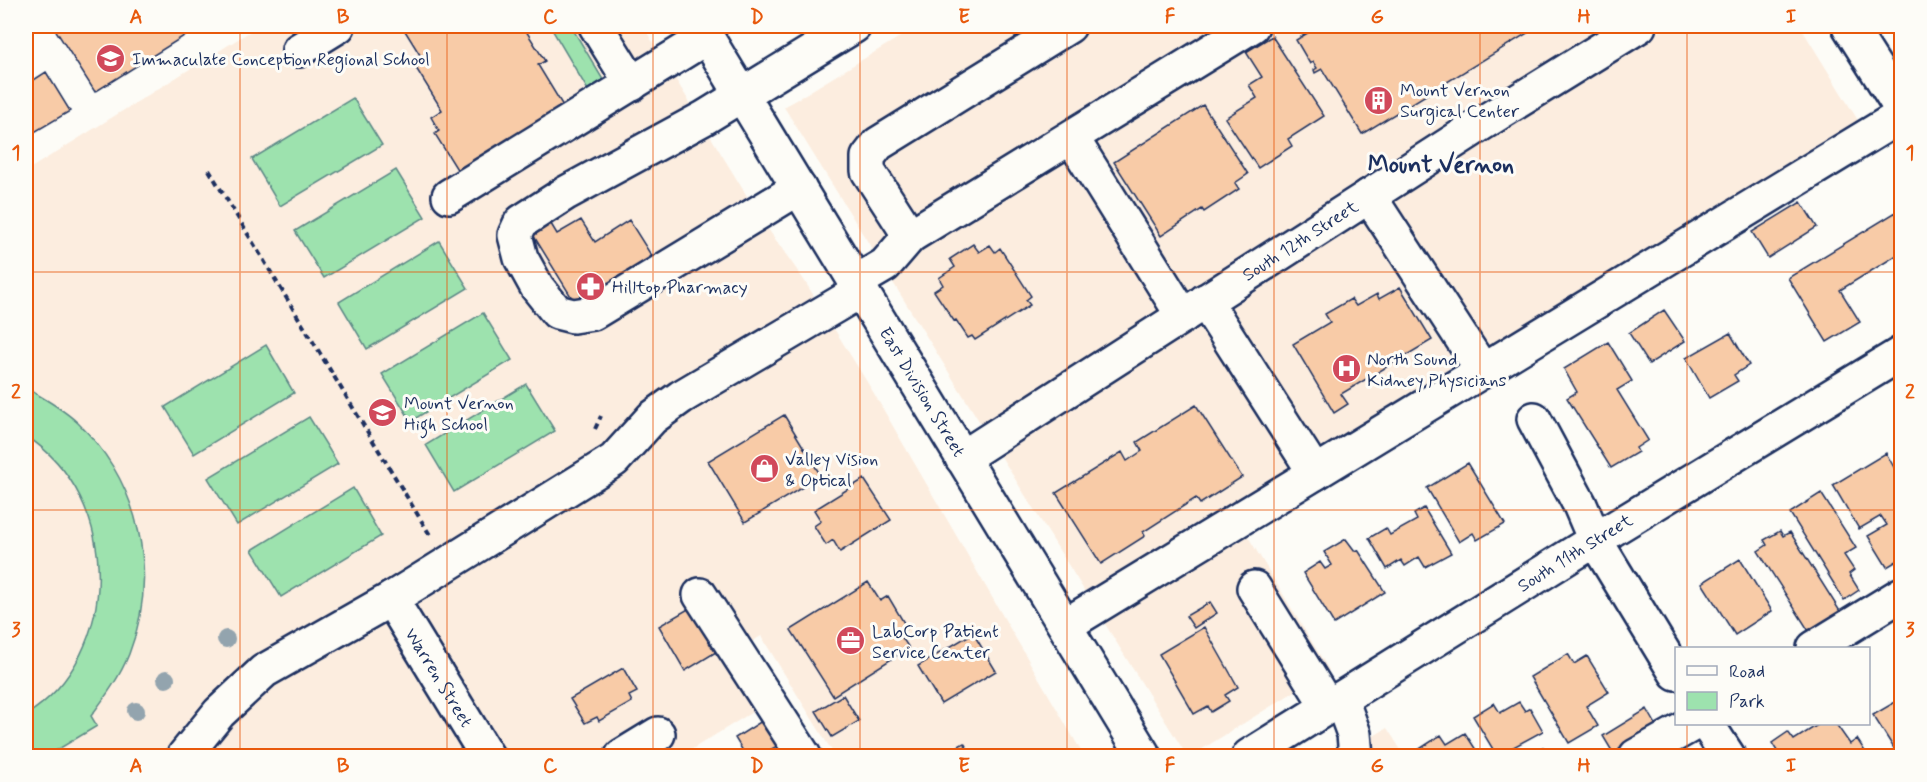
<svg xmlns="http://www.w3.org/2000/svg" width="1927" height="782" viewBox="0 0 1927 782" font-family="Mynerve,sans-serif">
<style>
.built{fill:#fceddf}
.green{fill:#9de2ae;stroke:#5c8886;stroke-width:1.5}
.building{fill:#f8cba7;stroke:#1b2f5e;stroke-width:1.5}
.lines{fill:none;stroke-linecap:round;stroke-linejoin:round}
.minor-casing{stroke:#1b2f5e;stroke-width:38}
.path{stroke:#1b2f5e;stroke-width:4;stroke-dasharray:6 4.5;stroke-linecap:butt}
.minor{stroke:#fdfcf7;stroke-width:33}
.tree{fill:#93a4ae}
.grid{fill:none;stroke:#e8590c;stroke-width:1.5;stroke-opacity:0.55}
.labels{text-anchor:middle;stroke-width:6;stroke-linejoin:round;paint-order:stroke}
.poi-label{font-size:18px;fill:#1b2f5e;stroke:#fdfcf7;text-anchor:start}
.street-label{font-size:18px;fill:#1b2f5e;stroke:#fdfcf7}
.district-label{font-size:24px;font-weight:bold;fill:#1b2f5e;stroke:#fdfcf7}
.neatline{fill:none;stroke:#e8590c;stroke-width:2}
.grid-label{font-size:20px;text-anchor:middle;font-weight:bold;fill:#e8590c}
</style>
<rect width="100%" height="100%" fill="#fdfcf7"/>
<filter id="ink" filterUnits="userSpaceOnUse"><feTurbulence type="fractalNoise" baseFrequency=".0167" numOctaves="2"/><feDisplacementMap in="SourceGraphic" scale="12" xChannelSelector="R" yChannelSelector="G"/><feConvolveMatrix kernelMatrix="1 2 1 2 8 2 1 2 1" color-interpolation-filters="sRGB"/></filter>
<g filter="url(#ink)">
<!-- built -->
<path class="built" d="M259 26H643L761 219 804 280 872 390 1084 756H835L761 636 741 649 772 700 681 756H26V171Z
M918 26H1800L1872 143 1247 535 1329 670 1191 756H1187L784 107Z
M1387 728 1405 756H1340Z"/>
<!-- green -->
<path class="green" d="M550 26H571L605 83 589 92Z
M353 98 382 145 280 206 252 159Z
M396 170 425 217 324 278 295 231Z
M439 241 468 288 367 349 339 302Z
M483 313 512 360 411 421 382 374Z
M266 345 294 393 194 454 165 407Z
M526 384 555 431 454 492 426 445Z
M26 388C44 398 63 409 78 423 140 483 160 574 129 654 120 677 105 697 91 716L97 726 47 756H26V715C123 655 122 497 26 436Z
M309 417 338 464 237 525 208 478Z
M353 488 381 536 281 597 252 550Z"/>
<!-- building -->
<path class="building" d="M53 26H200L95 92Z
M402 26H523L545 61 538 65 563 106 458 171 435 134 439 131 431 117 442 110 416 68 425 63Z
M1319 26H1539L1362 134 1322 69 1315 73 1314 70 1317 68 1313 62 1310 64 1296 40Z
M1272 36 1324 116 1288 139 1292 146 1258 168 1225 118 1257 98 1249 85 1262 77 1246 52Z
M46 72 70 111 26 137V85Z
M1203 105 1248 174 1235 183 1239 189 1204 212 1202 209 1161 236 1114 162Z
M1801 202 1817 227 1768 258 1752 232Z
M1896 212 1902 221V252L1840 290 1860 322 1827 342 1788 278Z
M548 219 557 234 581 220 595 242 629 220 656 263 580 311 530 230Z
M973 244 979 252 990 245 995 252 1000 248 1031 296 1026 300 1030 305 975 340 972 336 968 338 956 320 954 321 934 291 943 285 939 278 955 267 950 259Z
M1400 287 1432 340 1341 394 1348 404 1334 413 1293 344 1330 322 1325 314 1351 299 1356 306 1377 294 1379 299Z
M1664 310 1685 341 1649 364 1629 333Z
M1730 333 1749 365 1734 375 1738 381 1709 398 1686 358Z
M1608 342 1632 381 1617 390 1648 440 1636 448 1638 452 1611 468 1567 398 1577 392 1564 369Z
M1196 405 1242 477 1200 504 1196 498 1143 532 1145 536 1101 564 1056 493 1122 452 1127 461 1142 451 1137 442Z
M784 415 821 476 745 522 708 461Z
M1886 453 1900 478 1902 477V502L1896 506 1902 515V558L1887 567 1868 536 1887 525 1881 516 1859 529 1833 485Z
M1468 463 1505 524 1477 540 1473 533 1459 542 1427 488Z
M864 479 891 520 840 552 833 540 826 545 814 526 821 521 814 510Z
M1821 493 1856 548 1844 555 1854 570 1849 574 1859 590 1844 600 1790 513Z
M1424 508 1451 553 1425 567 1419 557 1405 566 1401 560 1387 569 1369 538 1386 528 1390 535 1417 520 1414 514Z
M1780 531 1783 536 1790 532 1843 616 1812 636 1758 551 1767 545 1764 540Z
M1346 539 1355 551 1358 550 1385 592 1334 624 1303 573 1320 562 1325 569 1332 565 1324 552Z
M1740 559 1772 611 1735 635 1702 583Z
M868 582 880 601 888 596 907 628 899 633 909 648 833 696 791 630Z
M1210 602 1217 613 1194 628 1186 616Z
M690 608 716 652 685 671 659 626Z
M1204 627 1238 687 1225 695 1229 701 1211 712 1208 706 1194 714 1159 654Z
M973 633 996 671 941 704 918 666Z
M1568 654 1574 664 1587 656 1609 692 1586 706 1598 726 1569 743 1530 677Z
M623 668 637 692 629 696 632 702 599 721 597 717 585 723 570 699Z
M843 695 859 721 832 737 816 711Z
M1902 698V751L1897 753 1873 715Z
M1519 702 1525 711 1530 708 1543 731 1497 756 1473 716 1494 703 1500 713Z
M1647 709 1662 735 1626 756H1615L1603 736Z
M765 719 779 745 759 756H746L735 738Z
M1819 724H1836L1850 744 1857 739 1868 756H1780L1772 743 1788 732 1794 740Z
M1465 733 1480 756H1418L1415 752 1441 735 1447 744Z
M964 743 972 756H941Z
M1543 747 1548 756H1526Z"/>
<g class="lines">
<defs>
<g id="minor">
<path d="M596 26 632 84"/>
<path id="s1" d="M700 26 1144 756"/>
<path d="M1849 26 1902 110"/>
<path d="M299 50 338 26"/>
<path d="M1072 138 1183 316"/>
<path d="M799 188 593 313 573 316 557 312 537 287 521 258 515 235 521 222 566 193 704 118 854 26"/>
<path d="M449 196 707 37"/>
<path d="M1369 196 1483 371"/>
<path d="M910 236 868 171V157L878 144 1069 26"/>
<path d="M856 282 885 265 910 236 1252 26"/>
<path d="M1205 301 1315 473"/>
<path d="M1534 419 1580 505 1595 540 1676 673"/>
<path id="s2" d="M962 458 1481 124 1639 26"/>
<path d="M1254 588 1328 707"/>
<path d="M700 595 804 756"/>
<path id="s3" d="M391 599 487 756"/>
<path d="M1066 625 1902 115"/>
<path d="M1814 648 1902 594"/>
<path d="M1341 699 1354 734 1356 756"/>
<path d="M1707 724 1728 756"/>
<path d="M184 756 219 713 264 671 391 599 614 460 652 418 681 397 862 290"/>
<path d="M622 756 658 734"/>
<path id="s4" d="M1249 756 1595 540 1902 353"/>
<path d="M1636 756 1693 724"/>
</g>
</defs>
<!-- minor casing -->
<use href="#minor" class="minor-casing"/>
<!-- path -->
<path class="path" d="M209 170 430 535
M595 429 601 416"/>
<!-- minor -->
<use href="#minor" class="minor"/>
</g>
<!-- trees -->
<g class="tree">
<circle cx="226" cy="639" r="9"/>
<circle cx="166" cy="679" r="9"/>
<circle cx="136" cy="711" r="9"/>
</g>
</g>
<!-- grid -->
<path class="grid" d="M240 26V756M447 26V756M653 26V756M860 26V756M1067 26V756M1274 26V756M1480 26V756M1687 26V648M26 272H1902M26 510H1902M1687 724V756"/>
<!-- icons -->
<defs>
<symbol id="school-disc" viewBox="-11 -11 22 22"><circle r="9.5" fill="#d1495b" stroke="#fdfcf7"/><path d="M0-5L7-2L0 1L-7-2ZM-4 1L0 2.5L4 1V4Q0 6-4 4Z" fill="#fff"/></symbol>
<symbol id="building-disc" viewBox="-11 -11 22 22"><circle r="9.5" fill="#d1495b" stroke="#fdfcf7"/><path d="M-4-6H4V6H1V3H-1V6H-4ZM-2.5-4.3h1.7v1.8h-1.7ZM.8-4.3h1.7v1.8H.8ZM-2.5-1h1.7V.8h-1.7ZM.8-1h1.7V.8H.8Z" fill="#fff"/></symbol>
<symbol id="pharmacy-disc" viewBox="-11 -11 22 22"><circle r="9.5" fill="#d1495b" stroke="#fdfcf7"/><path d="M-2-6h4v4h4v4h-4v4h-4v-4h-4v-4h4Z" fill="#fff"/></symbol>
<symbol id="hospital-disc" viewBox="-11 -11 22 22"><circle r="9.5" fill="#d1495b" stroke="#fdfcf7"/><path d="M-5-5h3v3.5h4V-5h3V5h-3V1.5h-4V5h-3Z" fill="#fff"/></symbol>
<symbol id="shop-disc" viewBox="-11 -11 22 22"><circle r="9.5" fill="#d1495b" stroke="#fdfcf7"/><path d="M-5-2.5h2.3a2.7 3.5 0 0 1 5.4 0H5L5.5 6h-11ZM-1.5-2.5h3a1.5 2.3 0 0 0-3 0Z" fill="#fff"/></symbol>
<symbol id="office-disc" viewBox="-11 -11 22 22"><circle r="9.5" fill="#d1495b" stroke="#fdfcf7"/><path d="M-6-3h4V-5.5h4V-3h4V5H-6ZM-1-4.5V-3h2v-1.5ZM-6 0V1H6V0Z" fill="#fff"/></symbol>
</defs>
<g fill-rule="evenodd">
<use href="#school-disc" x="94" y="42" width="33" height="33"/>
<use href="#building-disc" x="1362" y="84" width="33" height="33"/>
<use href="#pharmacy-disc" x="574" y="270" width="33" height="33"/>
<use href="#hospital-disc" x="1330" y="352" width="33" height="33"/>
<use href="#school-disc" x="366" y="396" width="33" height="33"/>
<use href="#shop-disc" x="748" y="452" width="33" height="33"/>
<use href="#office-disc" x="834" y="624" width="33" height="33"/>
</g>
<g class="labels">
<!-- poi labels -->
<g class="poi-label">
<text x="132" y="65">Immaculate Conception Regional School</text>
<text x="1400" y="96">Mount Vernon<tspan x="1400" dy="21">Surgical Center</tspan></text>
<text x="612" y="293">Hilltop Pharmacy</text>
<text x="1367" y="365">North Sound<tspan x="1367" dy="21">Kidney Physicians</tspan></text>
<text x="404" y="409">Mount Vernon<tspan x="404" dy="21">High School</tspan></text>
<text x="785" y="465">Valley Vision<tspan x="785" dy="21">&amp; Optical</tspan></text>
<text x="872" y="637">LabCorp Patient<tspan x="872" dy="21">Service Center</tspan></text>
</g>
<!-- street labels -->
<g class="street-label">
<text dy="6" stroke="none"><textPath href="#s2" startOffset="402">South 12th Street</textPath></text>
<text dy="6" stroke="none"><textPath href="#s1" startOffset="428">East Division Street</textPath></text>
<text dy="6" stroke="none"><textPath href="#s4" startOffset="384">South 11th Street</textPath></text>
<text dy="6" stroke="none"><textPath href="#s3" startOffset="92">Warren Street</textPath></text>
</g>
<!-- district labels -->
<g class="district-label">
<text x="1441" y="172">Mount Vernon</text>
</g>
</g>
<!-- margin -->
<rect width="1927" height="782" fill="none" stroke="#fdfcf7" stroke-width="66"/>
<!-- legend -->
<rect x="1675" y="647" width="195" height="78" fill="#fdfcf7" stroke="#a3aaba" stroke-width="1.5"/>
<rect x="1687" y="666" width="30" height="9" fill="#fdfcf7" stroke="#a3aaba" stroke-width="1.5"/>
<text x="1729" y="677" font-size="18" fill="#1b2f5e">Road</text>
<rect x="1687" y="692" width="30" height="18" fill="#9de2ae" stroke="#a3aaba" stroke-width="1.5"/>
<text x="1729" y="707" font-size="18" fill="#1b2f5e">Park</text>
<rect x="33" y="33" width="1861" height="716" class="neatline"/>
<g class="grid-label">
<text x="136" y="23">A</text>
<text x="343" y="23">B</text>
<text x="550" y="23">C</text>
<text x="757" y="23">D</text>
<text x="964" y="23">E</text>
<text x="1170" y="23">F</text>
<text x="1377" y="23">G</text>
<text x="1584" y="23">H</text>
<text x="1791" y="23">I</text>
<text x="16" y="159">1</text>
<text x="1910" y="159">1</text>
<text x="16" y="398">2</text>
<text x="1910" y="398">2</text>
<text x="16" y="636">3</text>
<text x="1910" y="636">3</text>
<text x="136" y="772">A</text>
<text x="343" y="772">B</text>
<text x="550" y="772">C</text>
<text x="757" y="772">D</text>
<text x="964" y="772">E</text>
<text x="1170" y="772">F</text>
<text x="1377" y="772">G</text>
<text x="1584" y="772">H</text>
<text x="1791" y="772">I</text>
</g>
</svg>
